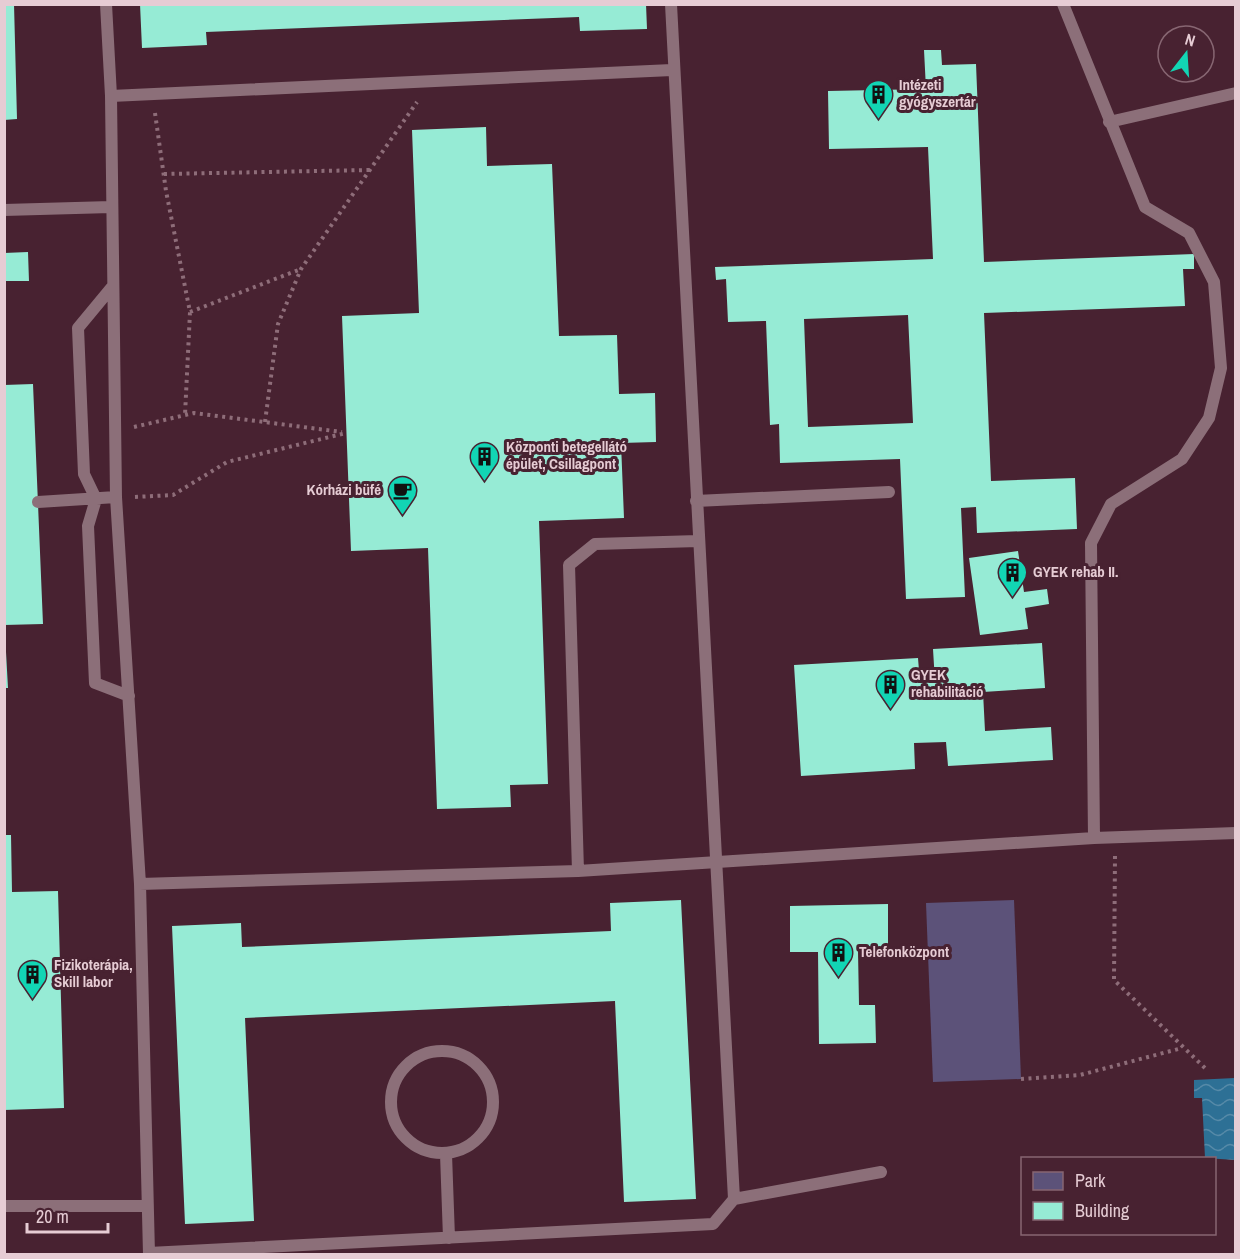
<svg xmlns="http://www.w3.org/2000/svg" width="1240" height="1259" viewBox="0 0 1240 1259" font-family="'Archivo Narrow',sans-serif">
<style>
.park{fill:#5c5279}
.water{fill:url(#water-waves)}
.building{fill:#96ebd5;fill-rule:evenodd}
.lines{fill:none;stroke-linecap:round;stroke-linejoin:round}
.path{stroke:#8e6d79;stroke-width:4;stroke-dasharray:3 4.5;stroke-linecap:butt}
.service{stroke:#8c6f79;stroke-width:12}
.labels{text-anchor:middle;stroke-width:6;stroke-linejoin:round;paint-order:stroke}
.poi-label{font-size:15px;font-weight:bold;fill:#e6ccd4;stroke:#482231;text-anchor:start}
</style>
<defs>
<pattern id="water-waves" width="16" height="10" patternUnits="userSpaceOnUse" patternTransform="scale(1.5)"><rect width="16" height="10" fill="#2d7095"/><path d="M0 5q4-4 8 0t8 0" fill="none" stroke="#568aa8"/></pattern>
</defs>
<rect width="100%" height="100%" fill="#482231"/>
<!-- park -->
<path class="park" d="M1014 900 1021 1079 933 1082 926 903Z"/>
<!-- water -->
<path class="water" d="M1235 1078V1160L1205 1158 1202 1098H1194V1080Z"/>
<!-- building -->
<path class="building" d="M4 4H14L17 119 4 120Z
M140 4H646L647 29 580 31 579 17 206 32 207 45 142 48Z
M924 50H941L942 65 976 64 984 262 1194 254V269H1183L1185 306 984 313 991 481 1075 478 1077 529 977 533 976 507 961 508 965 597 906 599 900 459 780 463 779 424 770 425 766 321 728 322 726 279 716 280 715 267 933 259 928 147 829 149 828 91 926 89ZM908 315 913 423 808 427 804 319Z
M486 127 487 166 552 164 559 336 617 335 619 394 655 393 656 442 621 443 624 518 539 521 548 784 510 785 511 807 437 809 428 548 351 551 342 316 419 313 412 130Z
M28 252 29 281H4V253Z
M33 384 43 624 4 625V385Z
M1018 551 1024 592 1047 589 1049 604 1025 608 1028 629 980 635 969 558Z
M1042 643 1045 688 983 692 985 731 1051 727 1053 760 948 766 946 742 914 743 915 769 801 776 794 665 918 658 920 683 935 682 933 649Z
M4 652H6L8 688H4Z
M4 835H11L12 892 58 891 64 1108 4 1110Z
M681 900 696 1199 624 1202 615 1001 245 1018 254 1221 185 1224 172 926 241 923 242 947 611 931 610 903Z
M888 904V951H858L859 1005H875L876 1043 819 1044 818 952H790V906Z"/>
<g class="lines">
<!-- path -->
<path class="path" d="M155 113 166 191 190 312 185 415
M164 174 369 170
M190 312 301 269
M265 422 278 324 301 269 417 102
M134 427 194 413 342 432
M135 497 173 495 227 462 346 433
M1115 856 1114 980 1207 1070
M1021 1079 1080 1075 1182 1048"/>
<!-- service -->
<path class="service" d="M106 4 111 96 116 497 140 884 149 1254
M1063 4 1145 207 1189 233 1214 282 1221 368 1209 418 1182 459 1111 504 1091 543 1094 838
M111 96 672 70
M1109 122 1236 93
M4 210 111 207
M112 287 78 328 84 474 96 499 88 526 95 683 129 696
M696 501 889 492
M38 502 116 497
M578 871 569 565 595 544 698 541
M140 884 578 871 1094 838 1236 833
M391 1102a51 51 0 1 1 102 0a51 51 0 1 1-102 0Z
M446 1154 449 1238
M734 1199 881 1172
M4 1206H147
M149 1253 713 1224 734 1199 671 4"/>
</g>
<!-- icons -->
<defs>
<symbol id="building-pin" viewBox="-11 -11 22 30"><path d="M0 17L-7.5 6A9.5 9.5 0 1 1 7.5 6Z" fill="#12d5b4" stroke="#482231"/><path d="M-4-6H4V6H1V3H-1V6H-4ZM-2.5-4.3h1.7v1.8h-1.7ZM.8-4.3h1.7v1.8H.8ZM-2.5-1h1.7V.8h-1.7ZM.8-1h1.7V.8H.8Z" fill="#111"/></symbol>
<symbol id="cafe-pin" viewBox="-11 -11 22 30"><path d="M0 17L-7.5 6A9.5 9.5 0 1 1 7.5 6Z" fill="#12d5b4" stroke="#482231"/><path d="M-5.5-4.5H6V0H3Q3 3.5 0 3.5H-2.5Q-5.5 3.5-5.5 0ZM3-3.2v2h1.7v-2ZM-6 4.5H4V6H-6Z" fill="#111"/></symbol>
</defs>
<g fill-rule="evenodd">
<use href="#building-pin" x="862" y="78" width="33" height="45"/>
<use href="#building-pin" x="468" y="440" width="33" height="45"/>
<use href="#cafe-pin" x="386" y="474" width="33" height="45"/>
<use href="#building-pin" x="996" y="556" width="33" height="45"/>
<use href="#building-pin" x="874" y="668" width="33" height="45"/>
<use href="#building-pin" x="822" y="936" width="33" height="45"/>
<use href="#building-pin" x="16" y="958" width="33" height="45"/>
</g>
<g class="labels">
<!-- poi labels -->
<g class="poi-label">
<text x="899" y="90">Intézeti<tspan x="899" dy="17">gyógyszertár</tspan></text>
<text x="506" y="452">Központi betegellátó<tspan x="506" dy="17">épület, Csillagpont</tspan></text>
<text x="381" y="495" text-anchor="end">Kórházi büfé</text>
<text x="1033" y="577">GYEK rehab II.</text>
<text x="911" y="680">GYEK<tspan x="911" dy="17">rehabilitáció</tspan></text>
<text x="859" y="957">Telefonközpont</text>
<text x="54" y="970">Fizikoterápia,<tspan x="54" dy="17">Skill labor</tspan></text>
</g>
</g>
<!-- border -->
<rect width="1240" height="1259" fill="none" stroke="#e6ccd4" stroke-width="12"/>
<!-- legend -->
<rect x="1021" y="1157" width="195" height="78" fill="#482231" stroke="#876672" stroke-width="1.5"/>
<rect x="1033" y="1172" width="30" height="18" fill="#5c5279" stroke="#876672" stroke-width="1.5"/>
<text x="1075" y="1187" font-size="18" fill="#e6ccd4">Park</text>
<rect x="1033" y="1202" width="30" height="18" fill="#96ebd5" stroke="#876672" stroke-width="1.5"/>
<text x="1075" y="1217" font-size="18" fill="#e6ccd4">Building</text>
<!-- north arrow -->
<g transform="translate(1186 54) rotate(17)"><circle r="28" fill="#482231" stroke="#876672" stroke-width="1.5"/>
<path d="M0-4.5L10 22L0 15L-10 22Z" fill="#12d5b4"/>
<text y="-9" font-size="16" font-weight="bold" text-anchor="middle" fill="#e6ccd4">N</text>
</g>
<!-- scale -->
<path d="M27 1223v9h81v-9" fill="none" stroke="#e6ccd4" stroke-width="3"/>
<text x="36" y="1223" font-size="18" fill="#e6ccd4" stroke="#482231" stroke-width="4.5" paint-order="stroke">20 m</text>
</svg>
